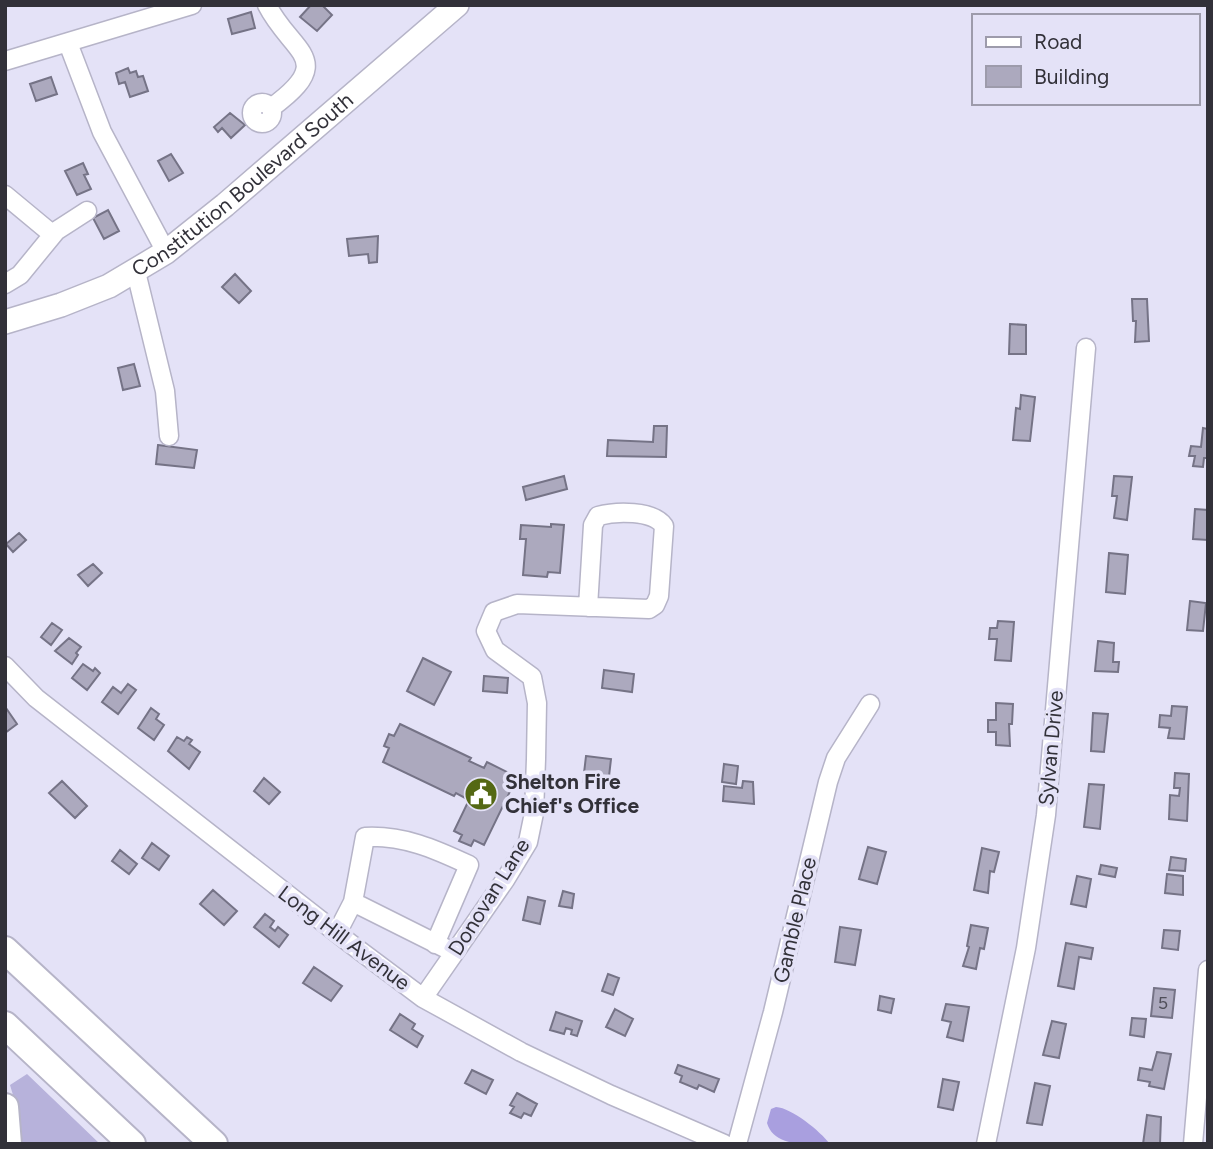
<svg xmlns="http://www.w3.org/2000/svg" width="1213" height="1149" viewBox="0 0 1213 1149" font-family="Figtree,sans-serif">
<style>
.green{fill:#b7b2db}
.water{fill:#a99fdf}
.building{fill:#aca9be;stroke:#757386;stroke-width:2}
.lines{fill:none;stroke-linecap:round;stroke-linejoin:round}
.minor-casing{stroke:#b6b4c8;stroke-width:21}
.major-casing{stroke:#b6b4c8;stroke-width:26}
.highway-casing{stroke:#b6b4c8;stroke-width:30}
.minor{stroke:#fff;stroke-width:18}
.major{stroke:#fff;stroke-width:23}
.highway{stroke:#fff;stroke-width:26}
.labels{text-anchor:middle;stroke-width:7;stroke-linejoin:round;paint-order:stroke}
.number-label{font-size:18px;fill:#504f5a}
.street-label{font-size:21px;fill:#323139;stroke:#e4e2f7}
.poi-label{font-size:21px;font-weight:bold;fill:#323139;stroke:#e4e2f7;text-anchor:start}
</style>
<rect width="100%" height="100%" fill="#e4e2f7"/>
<!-- green -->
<path class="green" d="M27 1074 100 1144H21L16 1105 10 1085Z"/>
<!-- water -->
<path class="water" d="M776 1107C792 1108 820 1131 830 1144 810 1144 774 1148 767 1123L771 1109Z"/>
<!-- building -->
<path class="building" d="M311 5H322L332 15 317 31 300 17Z
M251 12 255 28 232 34 228 19Z
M128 68 130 73 136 71 138 77 143 76 148 91 130 97 125 82 119 84 116 73Z
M51 77 57 94 36 101 30 84Z
M230 113 245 125 231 138 222 128 218 132 214 127Z
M171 154 183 173 169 181 158 161Z
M83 163 88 174 84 175 91 189 77 195 65 171Z
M108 210 119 231 104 239 93 218Z
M378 236 377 262 369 263 368 254 349 256 347 239Z
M235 274 251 291 239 303 222 287Z
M1132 299H1147L1149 341 1135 342 1136 321H1133Z
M1010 324 1026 325V354H1009Z
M134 364 140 386 123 390 118 368Z
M1021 395 1035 397 1030 441 1013 440 1016 408 1020 409Z
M654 426H667L666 457 607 456 608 440 653 442Z
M1203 428 1208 429V458H1204L1203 467 1193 466 1195 456H1189L1191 446 1201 447Z
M158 445 197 450 194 468 156 464Z
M564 476 567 489 526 500 523 487Z
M1114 476 1132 477 1127 520 1114 518 1117 496H1112Z
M1195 509 1208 510V540L1193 539Z
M551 524 564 525 560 573 548 572 547 577 523 575 526 539H520L521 525 551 527Z
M19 533 26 540 13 552 6 544Z
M1109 553 1128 555 1125 594 1106 592Z
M93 564 102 573 88 586 78 575Z
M1190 601 1206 603 1203 631 1187 630Z
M998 621 1014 622 1011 661 995 660 997 639H989L990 628H997Z
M52 623 62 630 51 645 41 637Z
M69 638 81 647 76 653 78 655 72 664 55 651Z
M1098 641 1114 643 1113 662H1119L1118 672 1095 671Z
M423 658 451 672 434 705 407 691Z
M83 664 93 671 95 668 100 673 87 690 72 678Z
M604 670 634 674 632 692 602 688Z
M484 676 508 678 507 693 483 691Z
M128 684 136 690 118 714 102 702 113 687 121 693Z
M996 703 1013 704 1012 724H1009L1010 746 996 745V732H988V720H996Z
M1172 706 1187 707 1184 739 1168 738 1170 728 1159 727 1160 715 1171 716Z
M6 708 17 724 5 733V709Z
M151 708 159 714 156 719 164 725 154 740 138 728Z
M1093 713 1108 714 1104 752 1091 751Z
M400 724 471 758 469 761 484 768 487 762 517 777 484 845 474 840 471 846 459 841 462 835 454 831 469 800 456 793 454 796 383 762 389 748 384 746 389 734 394 736Z
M177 737 184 741 187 737 192 740 189 744 200 752 189 769 168 751Z
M586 756 611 759 608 785 583 782Z
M724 764 738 766 736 784 722 782Z
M1175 773 1189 774 1187 821 1169 819 1170 795 1179 796 1180 788H1174Z
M264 778 280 792 269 804 254 791Z
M62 781 87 806 75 818 49 793Z
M743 781 753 782 754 804 723 801 724 786 742 788Z
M1089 784 1104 785 1100 829 1084 827Z
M152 843 169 856 159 870 142 858Z
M868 847 886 852 877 884 859 879Z
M982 848 999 852 994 872 990 871 988 893 974 890Z
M120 850 137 864 129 874 112 861Z
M1171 857 1186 859 1185 871 1169 870Z
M1101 865 1117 868 1115 877 1099 874Z
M1167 874 1183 876V895L1165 893Z
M1077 876 1091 879 1086 907 1071 904Z
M213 890 237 911 224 925 200 904Z
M563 891 574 894 572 908 559 906Z
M528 897 545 901 540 924 523 920Z
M265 914 274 921 270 927 275 931 278 927 288 935 279 947 254 927Z
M971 925 988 928 984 949 980 948 976 969 963 966 969 947 967 946Z
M840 927 861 930 855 965 835 962Z
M1164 930 1180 931 1178 950 1162 948Z
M1066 943 1093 948 1091 959 1079 957 1074 989 1058 986Z
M314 967 342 986 331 1001 303 983Z
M608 974 619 978 613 995 602 991Z
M1154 988 1175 990 1172 1018 1151 1016Z
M880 996 894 999 891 1013 878 1010Z
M946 1004 969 1007 963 1041 947 1037 951 1022 942 1020Z
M615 1009 633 1019 625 1036 606 1027Z
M556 1012 582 1021 577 1036 571 1034 572 1030 566 1028 564 1034 550 1030Z
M400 1014 415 1024 412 1029 423 1036 417 1047 390 1030Z
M1132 1018 1146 1019 1144 1037 1130 1035Z
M1052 1021 1066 1024 1059 1058 1043 1055Z
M1157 1052 1171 1054 1164 1089 1149 1086 1150 1082 1138 1080 1140 1068 1152 1070Z
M678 1065 719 1079 714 1092 699 1085 697 1089 680 1082 682 1076 675 1073Z
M472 1070 493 1080 486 1094 465 1083Z
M943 1079 959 1082 953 1110 938 1107Z
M1035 1083 1050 1086 1042 1125 1027 1123Z
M517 1093 537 1104 531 1116 524 1113 521 1118 510 1113 514 1107 510 1105Z
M1147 1115 1161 1117 1160 1144H1143Z"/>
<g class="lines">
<defs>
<path id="minor" d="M267 5C292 54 338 59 271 108
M68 43 102 132 166 252
M5 61 192 5
M252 113a10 10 0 1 1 20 0a10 10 0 1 1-20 0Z
M5 195 52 234
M136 272 165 391 169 436
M5 284 20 275 56 231 87 211
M5 666 36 698 351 944 423 998 521 1052 611 1095 724 1144
M353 902 365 837C403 835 435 849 469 865L435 944
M337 933 353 902 445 948
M423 998 505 880 528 842 534 813 536 759 537 703 532 677 495 650 486 631 494 612 517 604 649 609 655 605 659 596 664 526C653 510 616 511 598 516L593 525 588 607
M737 1144 773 1012 828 782 836 758 870 704
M986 1144 1026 948 1046 815 1086 348
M1193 1144 1208 970"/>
<g id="major">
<path id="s1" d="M5 322 61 305 109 286 166 252 225 205 457 5"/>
</g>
<path id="highway" d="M5 950 214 1144
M5 1025 132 1144
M5 1107 8 1144"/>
</defs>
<!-- minor casing -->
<use href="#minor" class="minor-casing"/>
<!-- major casing -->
<use href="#major" class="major-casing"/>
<!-- highway casing -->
<use href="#highway" class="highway-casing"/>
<!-- minor -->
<use href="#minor" class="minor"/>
<!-- major -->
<use href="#major" class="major"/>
<!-- highway -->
<use href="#highway" class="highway"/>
</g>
<!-- icons -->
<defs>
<symbol id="civic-disc" viewBox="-11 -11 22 22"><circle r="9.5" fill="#546814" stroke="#e4e2f7"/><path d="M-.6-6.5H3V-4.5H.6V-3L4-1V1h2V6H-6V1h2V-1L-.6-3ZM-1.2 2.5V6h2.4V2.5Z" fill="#fff"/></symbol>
</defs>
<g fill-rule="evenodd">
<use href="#civic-disc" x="462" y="775" width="38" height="38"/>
</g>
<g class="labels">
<!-- number labels -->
<g class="number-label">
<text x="1163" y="1009">5</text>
</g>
<!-- street labels -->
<g class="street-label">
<text dy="7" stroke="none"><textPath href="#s1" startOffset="278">Constitution Boulevard South</textPath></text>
<text transform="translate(1051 748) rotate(-85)" y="7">Sylvan Drive</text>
<text transform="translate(489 897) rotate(-58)" y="7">Donovan Lane</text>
<text transform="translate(795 920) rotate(-77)" y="7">Gamble Place</text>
<text transform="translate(344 938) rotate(37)" y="7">Long Hill Avenue</text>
</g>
<!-- poi labels -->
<g class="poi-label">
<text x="505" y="789">Shelton Fire<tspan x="505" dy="24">Chief's Office</tspan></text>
</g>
</g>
<!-- border -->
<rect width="1213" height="1149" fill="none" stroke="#323139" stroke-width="14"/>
<!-- legend -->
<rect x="972" y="14" width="228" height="91" fill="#e4e2f7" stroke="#9d9bab" stroke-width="2"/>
<rect x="986" y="37" width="35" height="10" fill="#ffffff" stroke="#9d9bab" stroke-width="2"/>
<text x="1034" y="49" font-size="21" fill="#323139">Road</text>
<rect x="986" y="66" width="35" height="21" fill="#aca9be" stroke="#9d9bab" stroke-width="2"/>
<text x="1034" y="84" font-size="21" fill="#323139">Building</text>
</svg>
